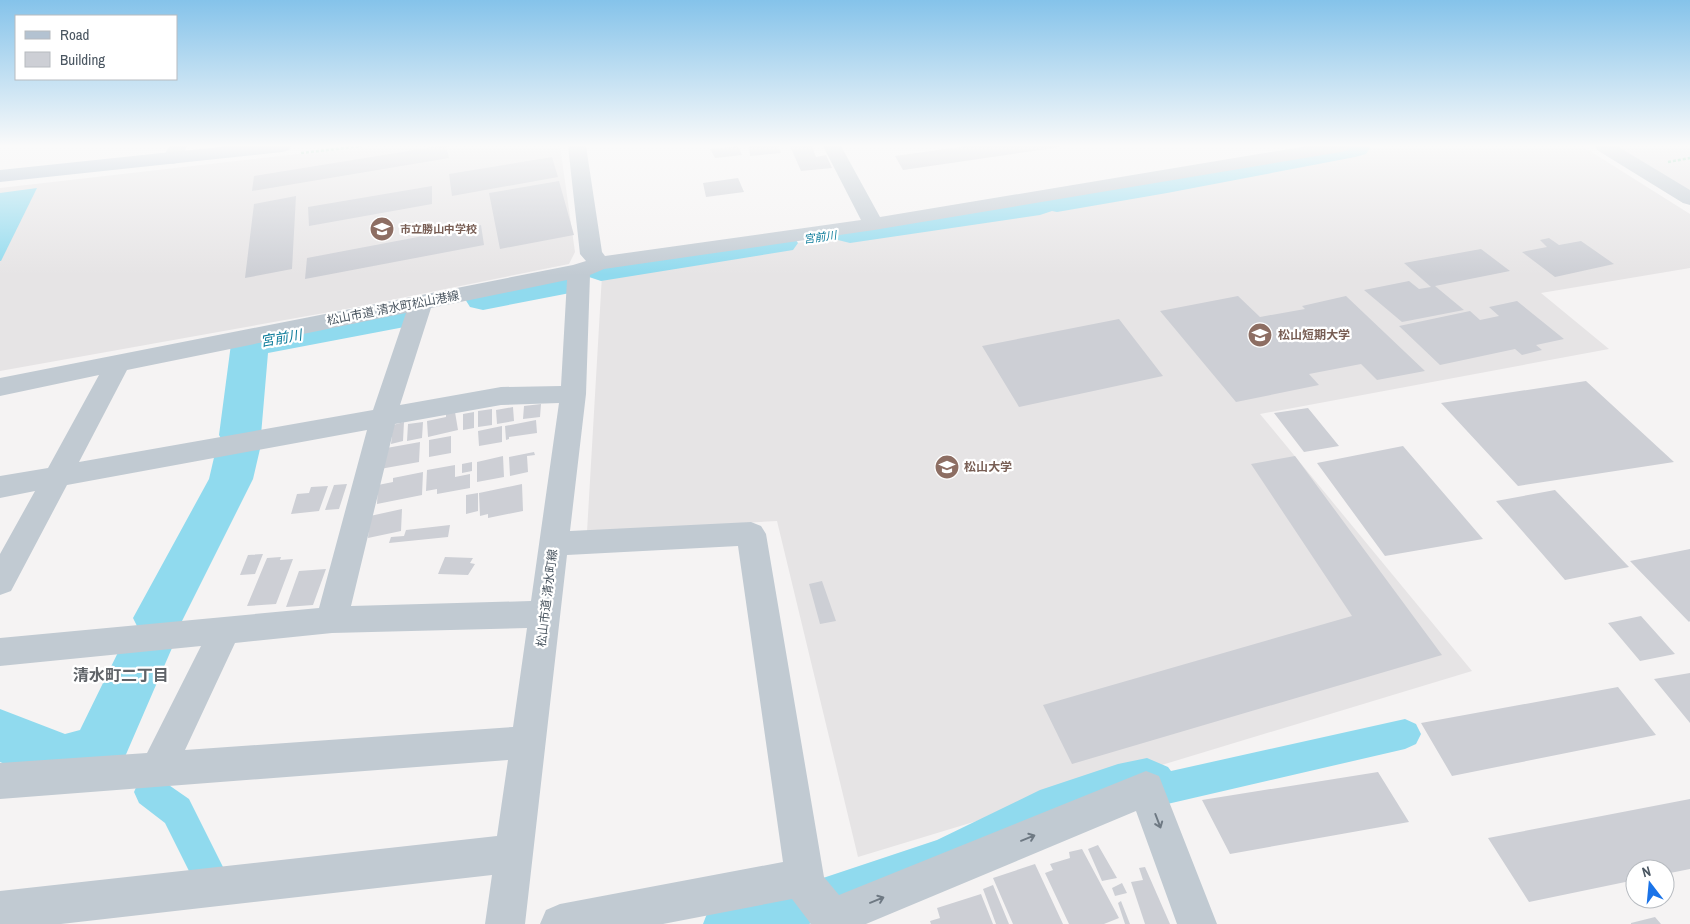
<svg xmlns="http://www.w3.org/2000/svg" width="1690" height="924" viewBox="0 0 1690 924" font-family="'Archivo Narrow','Noto Sans JP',sans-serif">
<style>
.education{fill:#e6e4e5}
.water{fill:#90daee}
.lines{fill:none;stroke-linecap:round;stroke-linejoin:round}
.canal{fill:#90daee;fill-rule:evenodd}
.river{fill:#90daee;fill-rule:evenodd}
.building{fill:#cdcfd5}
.path{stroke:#7ad0a6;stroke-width:2.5;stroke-dasharray:3 2;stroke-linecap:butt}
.minor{fill:#c1cad2;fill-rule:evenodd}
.major{fill:#b3c2d1;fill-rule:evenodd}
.oneway{stroke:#6e7983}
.labels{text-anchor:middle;stroke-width:4.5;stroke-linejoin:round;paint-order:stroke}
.far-education-label{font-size:11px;font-weight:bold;fill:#785e54;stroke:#fff;text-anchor:start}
.far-water-label{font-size:11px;font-style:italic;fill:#0c7c9b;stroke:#fff}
.street-label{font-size:12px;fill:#4a5661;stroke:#fff}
.education-label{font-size:12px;font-weight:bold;fill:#785e54;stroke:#fff;text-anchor:start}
.water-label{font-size:14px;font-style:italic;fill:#0c7c9b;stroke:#fff}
.near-neighbourhood-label{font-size:16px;font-weight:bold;fill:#5f6368;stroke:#fff}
</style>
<rect width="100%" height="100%" fill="#f5f3f3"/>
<!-- education -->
<path class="education" d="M367 146H560L575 252 569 264 341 310 0 371V188Z
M1388 146H1582L1690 214V268L1541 293 1609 349 1260 414 1472 671 858 857 777 521 587 532 602 275Z
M1616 146H1690V191Z"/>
<!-- water -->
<path class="water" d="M37 188 1 261H0V193Z"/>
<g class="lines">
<!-- canal -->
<path class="canal" d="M1405 719 1416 724 1421 734 1416 744 1405 749 1163 805 1151 800 1145 790 1118 796 1059 816 954 868 833 910 820 905 815 892 820 879 937 840 1040 790 1118 764 1147 758 1168 767 1171 771Z
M151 776 163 781 189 799 226 873 220 885 208 891 196 885 165 823 139 803 134 792 139 781Z
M802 891 815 896 820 909 815 922 809 924H703L708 911 721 906Z"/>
<!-- river -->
<path class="river" d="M1318 146H1369L1370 148 1366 154 1355 157 1167 193 1057 212 1052 211 1040 215 850 243 838 240 833 233 838 226 850 223 1040 195 1045 196 1057 192 1169 175Z
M781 233 793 236 798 243 793 250 601 281 589 277 583 270 589 263 601 259Z
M557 274 570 277 575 285 570 293 483 310 470 307 465 299 470 291Z
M402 305 415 309 421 317 415 325 268 353 261 435 256 443 260 449 253 479 176 633 166 636 172 648 124 759 116 762 111 773 65 788 0 762V709L65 734 80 730 128 632 138 628 133 618 209 479 216 449 222 440 219 435 231 344 236 335Z"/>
</g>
<!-- building -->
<path class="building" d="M439 146H446L449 158 252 191 254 176Z
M738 146 742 155 715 158 710 149Z
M749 146H779L781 153 750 156Z
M790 146H812L816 157 826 155 832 168 801 171Z
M966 146H1060V147L903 170 895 156Z
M552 157 558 177 452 196 449 174Z
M738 178 744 192 706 197 703 183Z
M559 181 574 235 500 249 489 193Z
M432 186V204L309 226 308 207Z
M296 196 292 269 245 278 254 204Z
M481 225 484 245 305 279 307 258Z
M1549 238 1559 245 1581 241 1614 264 1555 277 1522 252 1547 247 1540 240Z
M1481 249 1510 271 1435 286 1464 310 1402 322 1364 290 1409 281 1419 289 1431 287 1404 263Z
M1238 296 1260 317 1305 309 1302 306 1346 296 1425 371 1377 380 1361 364 1309 374 1319 385 1236 402 1160 311Z
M1517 301 1564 339 1536 345 1542 350 1522 355 1515 349 1440 365 1399 326 1470 311 1480 320 1499 316 1489 307Z
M1119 319 1163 376 1019 407 982 346Z
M1586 381 1674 462 1518 486 1441 403Z
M541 404 540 417 523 419 524 406Z
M513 407 514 421 497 424 496 410Z
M1308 408 1339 446 1304 452 1274 413Z
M492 409V425L478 427V411Z
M455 412 458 430 428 437 427 421 446 417V414Z
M474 412V428L463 430V414Z
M536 420 537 433 509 437V439L506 440 505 426Z
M404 422 403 441 391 444 393 425Z
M423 422 422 438 407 441 408 424Z
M502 426V442L479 446 478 431Z
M451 436V453L429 457V440Z
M420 442 419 462 380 469 381 449Z
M1403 446 1483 539 1385 556 1317 463Z
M534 452 535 455 527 456 528 472 510 476 509 457Z
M503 456 504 477 477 482V462Z
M1295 456 1442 655 1072 764 1043 705 1352 616 1251 464Z
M472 462V471L462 473V464Z
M455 465V477L470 474V488L437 494V489L426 491 427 470Z
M423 472 422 495 377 504 378 485 393 482V478Z
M347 484 339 509 325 510 334 485Z
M522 484 523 511 488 518V514L480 516 479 493Z
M328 486 319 511 291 514 297 494 309 493 311 487Z
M1555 490 1629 567 1565 580 1496 501Z
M478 493V511L466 514V495Z
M402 509 401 531 368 538 370 516Z
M450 525 448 537 389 543 391 537 404 536 406 530Z
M1690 549V621L1689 622 1630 561Z
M263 554 255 574 240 575 248 555Z
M281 557 280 560 293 559 276 604 247 606 267 558Z
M445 557 473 558 470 563 475 564 468 575 438 574Z
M326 569 313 605 286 607 299 571Z
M822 581 836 621 820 624 809 584Z
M1641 616 1675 654 1640 661 1608 623Z
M1690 673V723L1654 679Z
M1618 687 1656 735 1452 776 1421 723Z
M1378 772 1409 822 1230 854 1202 800Z
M1690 799V869L1665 874V869H1635V880L1529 902 1488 838Z
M1098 845 1117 878 1102 881 1088 849Z
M1082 849 1119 918 1104 924H1069L1045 873 1053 870 1050 864 1070 858 1069 852Z
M1035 864 1063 924H1013L993 878Z
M1145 867 1170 924H1145L1131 882 1143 880 1139 868Z
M1122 883 1127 893 1115 896 1112 888Z
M993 885 1009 924H996L983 889Z
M981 894 993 924H931L930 921 940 918 937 908Z
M1121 901 1130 924H1125L1118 903Z
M1655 917 1661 924H1631V923Z"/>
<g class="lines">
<!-- path -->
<path class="path" d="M301 153 362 146
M1668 162 1690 158"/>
<!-- minor -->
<path class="minor" d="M169 146H187L180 162 173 164 166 162 163 158Z
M568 146H586L602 252 605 256 861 220 823 146H841L880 217 1307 146H1350L1348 150 1341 152 874 230 604 269 590 275 586 394 570 531 751 522 761 526 766 534 824 877 839 895 1146 771 1159 776 1217 924H1177L1136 811 866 924H811L792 899 663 924H540L546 910 560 904 783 862 738 546 567 555 525 924H485L492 875 61 924H0V891L497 836 508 760 0 799V763L147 753 201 646 0 666V638L319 608 367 430 67 485 11 591 0 595V554L35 491 0 498V476L48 468 99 375 0 396V378L573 265 586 261 580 254ZM567 280 561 386 501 387 400 405 431 308ZM406 313 373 410 79 462 127 370ZM559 403 531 601 351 606 395 424 501 405ZM527 628 513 727 185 750 235 643 332 633Z
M1595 146H1617L1690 190V205L1683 203 1597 150Z"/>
<!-- major -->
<path class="major" d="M229 146H291L289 150 282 152 0 182V170Z"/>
</g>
<!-- one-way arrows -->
<defs><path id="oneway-shaft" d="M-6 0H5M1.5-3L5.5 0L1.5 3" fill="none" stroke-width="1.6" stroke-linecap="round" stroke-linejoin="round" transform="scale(1.25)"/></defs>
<g class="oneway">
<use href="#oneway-shaft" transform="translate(1158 821) rotate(69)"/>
<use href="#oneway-shaft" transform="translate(1028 838) rotate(-22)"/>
<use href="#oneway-shaft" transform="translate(877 900) rotate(-22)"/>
</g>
<!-- sky -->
<linearGradient id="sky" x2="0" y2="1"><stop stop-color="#85c3ea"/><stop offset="0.53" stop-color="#fafafa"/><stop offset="1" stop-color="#fafafa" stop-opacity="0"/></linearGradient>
<rect width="1690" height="275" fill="url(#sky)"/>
<!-- icons -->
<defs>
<symbol id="school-disc" viewBox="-11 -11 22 22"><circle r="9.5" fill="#8d6e63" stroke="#fff"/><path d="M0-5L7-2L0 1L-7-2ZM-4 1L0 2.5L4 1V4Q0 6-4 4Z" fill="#fff"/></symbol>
<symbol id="university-disc" viewBox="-11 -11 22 22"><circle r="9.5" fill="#8d6e63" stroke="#fff"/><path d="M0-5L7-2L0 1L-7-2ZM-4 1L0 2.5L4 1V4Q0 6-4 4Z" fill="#fff"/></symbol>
</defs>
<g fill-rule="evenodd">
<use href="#school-disc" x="368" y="215" width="28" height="28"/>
<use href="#university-disc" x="1246" y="321" width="28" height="28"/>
<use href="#university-disc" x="933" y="453" width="28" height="28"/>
</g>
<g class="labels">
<!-- far-education labels -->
<g class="far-education-label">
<text x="400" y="233">市立勝山中学校</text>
</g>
<!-- far-water labels -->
<g class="far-water-label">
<text transform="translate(820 237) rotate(-8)" y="4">宮前川</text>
</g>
<!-- street labels -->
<g class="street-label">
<text transform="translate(393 308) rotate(-11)" y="4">松山市道 清水町松山港線</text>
<text transform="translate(547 598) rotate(-83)" y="4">松山市道 清水町線</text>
</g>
<!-- education labels -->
<g class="education-label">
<text x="1278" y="339">松山短期大学</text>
<text x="964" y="471">松山大学</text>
</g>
<!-- water labels -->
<g class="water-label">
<text transform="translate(281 338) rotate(-10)" y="5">宮前川</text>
</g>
<!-- near-neighbourhood labels -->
<g class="near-neighbourhood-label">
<text x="121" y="681">清水町二丁目</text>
</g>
</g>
<!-- legend -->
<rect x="15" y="15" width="162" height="65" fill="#ffffff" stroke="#b7bbc0"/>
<rect x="25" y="31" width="25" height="8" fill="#b3c2d1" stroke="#b7bbc0"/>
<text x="60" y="40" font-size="15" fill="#4a5661">Road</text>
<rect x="25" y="52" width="25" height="15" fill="#cdcfd5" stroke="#b7bbc0"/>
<text x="60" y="65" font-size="15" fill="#4a5661">Building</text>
<!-- north arrow -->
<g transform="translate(1650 884) rotate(344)"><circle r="24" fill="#ffffff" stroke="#b7bbc0"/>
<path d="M0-4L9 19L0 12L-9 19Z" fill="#1a73e8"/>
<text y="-8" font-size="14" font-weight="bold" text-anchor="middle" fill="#4a5661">N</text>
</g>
</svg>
